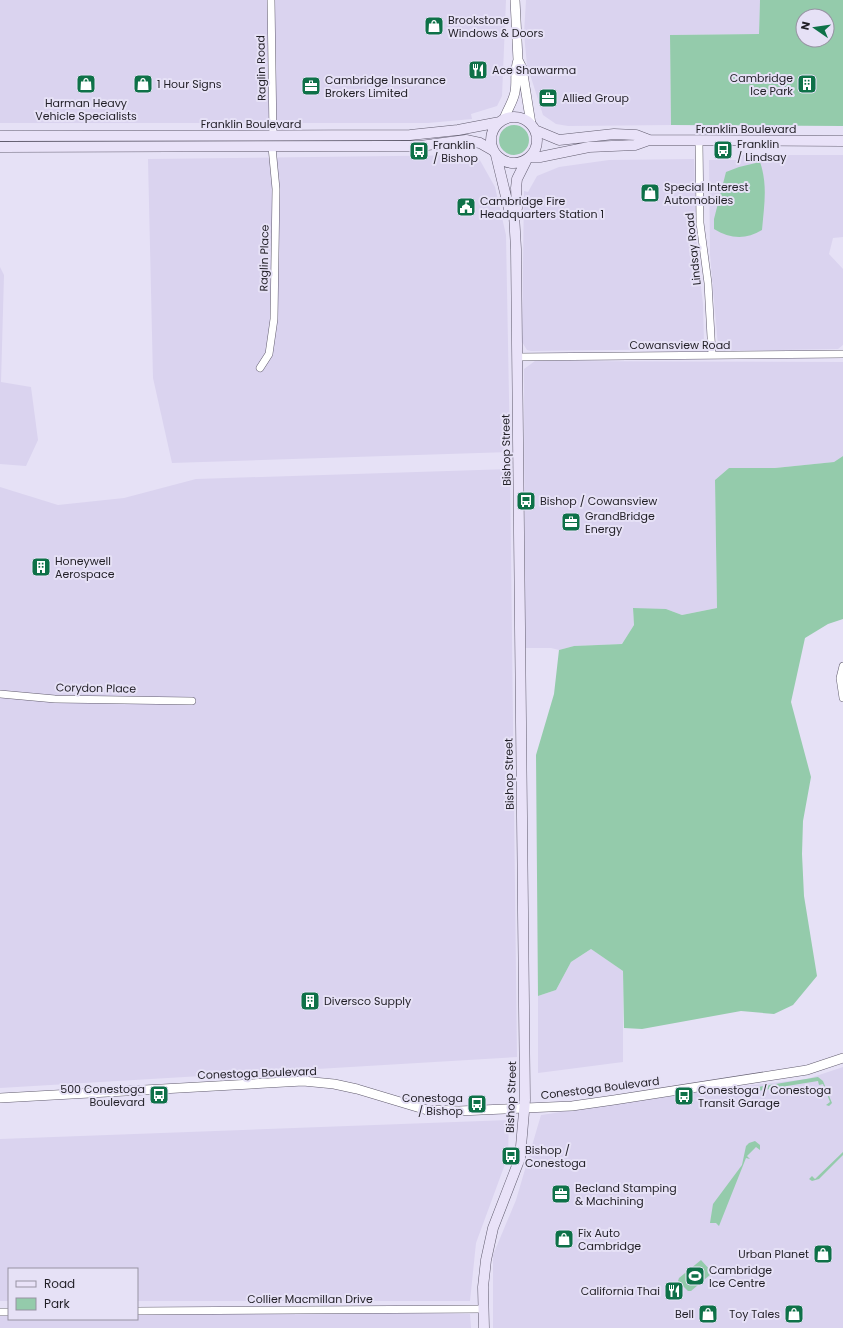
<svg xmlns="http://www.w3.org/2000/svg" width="843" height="1328" viewBox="0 0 843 1328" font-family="Poppins,sans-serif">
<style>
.built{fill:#dad3ef}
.green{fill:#94cbab;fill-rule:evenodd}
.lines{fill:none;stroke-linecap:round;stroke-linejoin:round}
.minor-casing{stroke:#615c6e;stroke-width:8}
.tertiary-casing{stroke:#615c6e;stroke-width:10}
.secondary-casing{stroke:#615c6e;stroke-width:11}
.minor{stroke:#fff;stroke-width:7}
.tertiary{stroke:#fff;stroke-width:9}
.secondary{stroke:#e9e2f8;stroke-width:10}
.labels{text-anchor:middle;stroke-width:4;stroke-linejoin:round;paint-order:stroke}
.poi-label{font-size:11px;fill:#211f26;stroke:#e6e1f6;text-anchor:start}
.street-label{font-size:11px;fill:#211f26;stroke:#e6e1f6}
</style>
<rect width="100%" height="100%" fill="#e6e1f6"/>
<!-- built -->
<path class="built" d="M0 0H506L502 96 497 106 471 114 472 119 428 123H0Z
M526 0H760L759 34 670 35 671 125 568 126 556 124 543 115 527 65 524 34Z
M477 155 495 187 506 235 510 452 172 463 153 378 148 159Z
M741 155H843V237L833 238 829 254 843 269V345L838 349 724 351 718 346 710 254 709 160H740Z
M694 159 697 252 703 304 704 344 697 349 531 351 527 350 522 342 524 191 528 192 537 176 559 167 609 160Z
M0 267 4 275 1 382 31 387 38 440 26 466 0 464Z
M535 361 843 362V456L834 462 775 468H729L715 480 717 608 682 615 666 609H633L634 625 622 644 574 646 559 650 551 648H525L524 369Z
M510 469 517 1057 0 1088V487L58 505 124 498 196 479Z
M591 949 623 971V1062L538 1073V996L556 990 571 962Z
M843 1067V1328H493V1255L516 1200 541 1115 735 1087 807 1079Z
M509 1120 508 1156 476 1243 470 1301H137V1269H9V1301H0V1139Z
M137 1311 470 1314 471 1328H0V1314H9V1319H137Z"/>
<!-- green -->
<path class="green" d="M760 0H843V126L671 125 670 35 759 34ZM803 16H827V40H803Z
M499 140a15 15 0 1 1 30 0a15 15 0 1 1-30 0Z
M760 162C768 185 764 206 762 230 746 240 730 239 714 229V219L726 172 739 167Z
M843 456V619L828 624 805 638 791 702 811 777 803 821 802 854 804 896 817 976 793 1005 774 1014 741 1011 642 1029 624 1028 623 971 591 949 571 962 556 990 538 996 536 755 554 694 559 650 574 646 622 644 634 625 633 608 666 609 682 615 717 608 715 480 729 468H775L834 462Z
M818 1077 823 1081 832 1103 829 1106 826 1105 830 1102 823 1084 819 1085 818 1081 787 1086V1091H783L782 1087 751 1092V1096H747L748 1089 752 1088Z
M755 1141 760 1145V1150L756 1147 747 1156 750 1159 746 1158 719 1226 716 1223H710L713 1204 742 1165 746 1146 749 1143Z
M843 1152V1155L819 1179 812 1181 809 1179 812 1176 815 1179Z
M701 1260 711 1271V1274L691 1291H688L678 1281 679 1278Z"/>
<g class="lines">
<defs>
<path id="minor" d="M271 0 273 136
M699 141 700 223 708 283 712 355
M517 357 843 354
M260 368 269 354 274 319 276 189 272 147
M843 666 840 678 843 698
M0 694 55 699 192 701
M137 1311 484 1309
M0 1312H9"/>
<path id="tertiary" d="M518 60 522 68 531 124
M504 119C507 110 513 102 515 92 517 81 514 71 518 60L515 0
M0 1098 303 1081 334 1084 357 1089 427 1110 459 1111 572 1106 614 1100 807 1070 843 1058"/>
<path id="secondary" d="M491 140a23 23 0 1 1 46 0a23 23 0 1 1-46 0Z
M535 130 559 140 614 134 636 135 649 140 843 141
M0 136 410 135 458 130 500 122
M0 147 392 146H420L466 140 480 143 494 151
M496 155 509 209 514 214
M531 157H540L589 147 635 145 649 140
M484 1328 483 1287 486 1260 493 1228 520 1158 525 1100 516 249 514 214 517 208 516 188 517 179 526 161"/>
</defs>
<!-- minor casing -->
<use href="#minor" class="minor-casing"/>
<!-- tertiary casing -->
<use href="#tertiary" class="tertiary-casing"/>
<!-- secondary casing -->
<use href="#secondary" class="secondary-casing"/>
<!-- minor -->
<use href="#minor" class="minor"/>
<!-- tertiary -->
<use href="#tertiary" class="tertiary"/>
<!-- secondary -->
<use href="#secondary" class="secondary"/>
</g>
<!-- icons -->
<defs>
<symbol id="shop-square" viewBox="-11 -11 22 22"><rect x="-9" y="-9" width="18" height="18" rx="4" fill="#0e7148" stroke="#e6e1f6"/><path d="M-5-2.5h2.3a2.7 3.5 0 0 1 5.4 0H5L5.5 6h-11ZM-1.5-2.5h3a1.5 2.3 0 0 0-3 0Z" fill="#fff"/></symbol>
<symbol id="restaurant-square" viewBox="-11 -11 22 22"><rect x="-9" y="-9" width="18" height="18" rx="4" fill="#0e7148" stroke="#e6e1f6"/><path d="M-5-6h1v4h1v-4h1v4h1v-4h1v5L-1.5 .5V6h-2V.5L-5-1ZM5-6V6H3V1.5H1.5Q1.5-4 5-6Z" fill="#fff"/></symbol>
<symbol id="building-square" viewBox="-11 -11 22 22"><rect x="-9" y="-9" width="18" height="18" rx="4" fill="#0e7148" stroke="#e6e1f6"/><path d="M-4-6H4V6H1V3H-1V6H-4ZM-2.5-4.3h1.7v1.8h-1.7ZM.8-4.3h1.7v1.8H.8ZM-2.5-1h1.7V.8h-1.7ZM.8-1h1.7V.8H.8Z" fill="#fff"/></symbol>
<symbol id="office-square" viewBox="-11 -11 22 22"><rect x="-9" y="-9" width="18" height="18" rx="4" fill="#0e7148" stroke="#e6e1f6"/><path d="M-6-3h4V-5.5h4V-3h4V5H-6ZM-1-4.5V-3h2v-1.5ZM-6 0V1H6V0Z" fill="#fff"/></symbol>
<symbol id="bus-square" viewBox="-11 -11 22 22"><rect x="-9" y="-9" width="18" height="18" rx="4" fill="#0e7148" stroke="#e6e1f6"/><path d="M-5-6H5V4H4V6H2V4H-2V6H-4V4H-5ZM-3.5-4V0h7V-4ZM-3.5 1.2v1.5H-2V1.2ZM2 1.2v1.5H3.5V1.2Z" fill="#fff"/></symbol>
<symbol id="civic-square" viewBox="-11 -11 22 22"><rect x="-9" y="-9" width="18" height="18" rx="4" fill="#0e7148" stroke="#e6e1f6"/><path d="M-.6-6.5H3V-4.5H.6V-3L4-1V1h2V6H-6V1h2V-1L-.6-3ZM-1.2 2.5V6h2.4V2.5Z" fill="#fff"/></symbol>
<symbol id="stadium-square" viewBox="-11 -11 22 22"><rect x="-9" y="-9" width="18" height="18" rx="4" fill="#0e7148" stroke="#e6e1f6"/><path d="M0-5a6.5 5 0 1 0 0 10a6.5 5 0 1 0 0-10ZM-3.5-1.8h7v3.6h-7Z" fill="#fff"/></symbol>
</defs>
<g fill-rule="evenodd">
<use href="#shop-square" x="423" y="15" width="22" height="22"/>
<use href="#restaurant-square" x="467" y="59" width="22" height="22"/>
<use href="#shop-square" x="75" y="73" width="22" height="22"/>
<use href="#shop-square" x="132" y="73" width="22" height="22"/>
<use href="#building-square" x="796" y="73" width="22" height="22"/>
<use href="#office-square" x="300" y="75" width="22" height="22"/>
<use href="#office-square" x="537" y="87" width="22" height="22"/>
<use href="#bus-square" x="712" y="139" width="22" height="22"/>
<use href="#bus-square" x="408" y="140" width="22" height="22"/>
<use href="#shop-square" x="639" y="182" width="22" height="22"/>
<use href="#civic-square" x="455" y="196" width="22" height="22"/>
<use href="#bus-square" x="515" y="490" width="22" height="22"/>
<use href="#office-square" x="560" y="511" width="22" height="22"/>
<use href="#building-square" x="30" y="556" width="22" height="22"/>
<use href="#building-square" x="299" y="990" width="22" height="22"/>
<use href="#bus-square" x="148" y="1084" width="22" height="22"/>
<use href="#bus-square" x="673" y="1085" width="22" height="22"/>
<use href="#bus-square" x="466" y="1093" width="22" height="22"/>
<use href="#bus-square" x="500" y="1145" width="22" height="22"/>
<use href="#office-square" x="550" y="1183" width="22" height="22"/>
<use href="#shop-square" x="553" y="1228" width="22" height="22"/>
<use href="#shop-square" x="812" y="1243" width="22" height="22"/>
<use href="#stadium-square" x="684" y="1265" width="22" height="22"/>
<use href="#restaurant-square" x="663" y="1280" width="22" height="22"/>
<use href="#shop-square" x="697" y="1303" width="22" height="22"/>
<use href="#shop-square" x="783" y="1303" width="22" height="22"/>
</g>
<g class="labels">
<!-- poi labels -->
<g class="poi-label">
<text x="448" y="24">Brookstone<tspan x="448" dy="13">Windows &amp; Doors</tspan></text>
<text x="492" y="74">Ace Shawarma</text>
<text x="793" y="82" text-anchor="end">Cambridge<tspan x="793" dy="13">Ice Park</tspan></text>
<text x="325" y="84">Cambridge Insurance<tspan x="325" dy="13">Brokers Limited</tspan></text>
<text x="157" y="88">1 Hour Signs</text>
<text x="562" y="102">Allied Group</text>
<text x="86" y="107" text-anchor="middle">Harman Heavy<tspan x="86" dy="13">Vehicle Specialists</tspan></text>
<text x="737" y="148">Franklin<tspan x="737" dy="13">/ Lindsay</tspan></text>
<text x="433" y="149">Franklin<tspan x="433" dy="13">/ Bishop</tspan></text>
<text x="664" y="191">Special Interest<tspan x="664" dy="13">Automobiles</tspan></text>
<text x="480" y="205">Cambridge Fire<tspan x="480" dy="13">Headquarters Station 1</tspan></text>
<text x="540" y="505">Bishop / Cowansview</text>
<text x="585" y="520">GrandBridge<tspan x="585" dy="13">Energy</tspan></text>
<text x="55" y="565">Honeywell<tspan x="55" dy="13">Aerospace</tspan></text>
<text x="324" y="1005">Diversco Supply</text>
<text x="145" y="1093" text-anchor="end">500 Conestoga<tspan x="145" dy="13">Boulevard</tspan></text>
<text x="698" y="1094">Conestoga / Conestoga<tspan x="698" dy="13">Transit Garage</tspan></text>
<text x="463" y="1102" text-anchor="end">Conestoga<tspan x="463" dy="13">/ Bishop</tspan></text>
<text x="525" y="1154">Bishop /<tspan x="525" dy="13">Conestoga</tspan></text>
<text x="575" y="1192">Becland Stamping<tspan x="575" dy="13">&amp; Machining</tspan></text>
<text x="578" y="1237">Fix Auto<tspan x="578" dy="13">Cambridge</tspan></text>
<text x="809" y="1258" text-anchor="end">Urban Planet</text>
<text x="709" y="1274">Cambridge<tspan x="709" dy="13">Ice Centre</tspan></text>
<text x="660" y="1295" text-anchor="end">California Thai</text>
<text x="694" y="1318" text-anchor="end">Bell</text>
<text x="780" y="1318" text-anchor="end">Toy Tales</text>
</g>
<!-- street labels -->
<g class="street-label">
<text transform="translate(261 68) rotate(-91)" y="4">Raglin Road</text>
<text x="251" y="128">Franklin Boulevard</text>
<text x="746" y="133">Franklin Boulevard</text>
<text transform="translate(693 249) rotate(-96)" y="4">Lindsay Road</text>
<text transform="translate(264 258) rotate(-89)" y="4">Raglin Place</text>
<text x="680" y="349">Cowansview Road</text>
<text transform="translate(506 450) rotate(-91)" y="4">Bishop Street</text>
<text transform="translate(96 688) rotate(1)" y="4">Corydon Place</text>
<text transform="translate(509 774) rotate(-91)" y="4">Bishop Street</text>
<text transform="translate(257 1073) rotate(-2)" y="4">Conestoga Boulevard</text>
<text transform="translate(600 1088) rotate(-7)" y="4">Conestoga Boulevard</text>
<text transform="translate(511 1097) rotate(-88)" y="4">Bishop Street</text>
<text x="310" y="1303">Collier Macmillan Drive</text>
</g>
</g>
<!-- legend -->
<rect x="8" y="1268" width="130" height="52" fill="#e6e1f6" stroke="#9793a3"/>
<rect x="16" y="1281" width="20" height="6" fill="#e9e2f8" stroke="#9793a3"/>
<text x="44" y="1288" font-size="12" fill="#211f26">Road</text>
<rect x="16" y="1298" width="20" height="12" fill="#94cbab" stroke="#9793a3"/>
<text x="44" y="1308" font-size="12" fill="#211f26">Park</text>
<!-- north arrow -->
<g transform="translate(815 28) rotate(283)"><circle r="19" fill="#e6e1f6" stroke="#9793a3"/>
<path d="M0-3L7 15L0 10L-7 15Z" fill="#0e7148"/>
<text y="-6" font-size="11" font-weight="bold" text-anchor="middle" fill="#211f26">N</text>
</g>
</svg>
